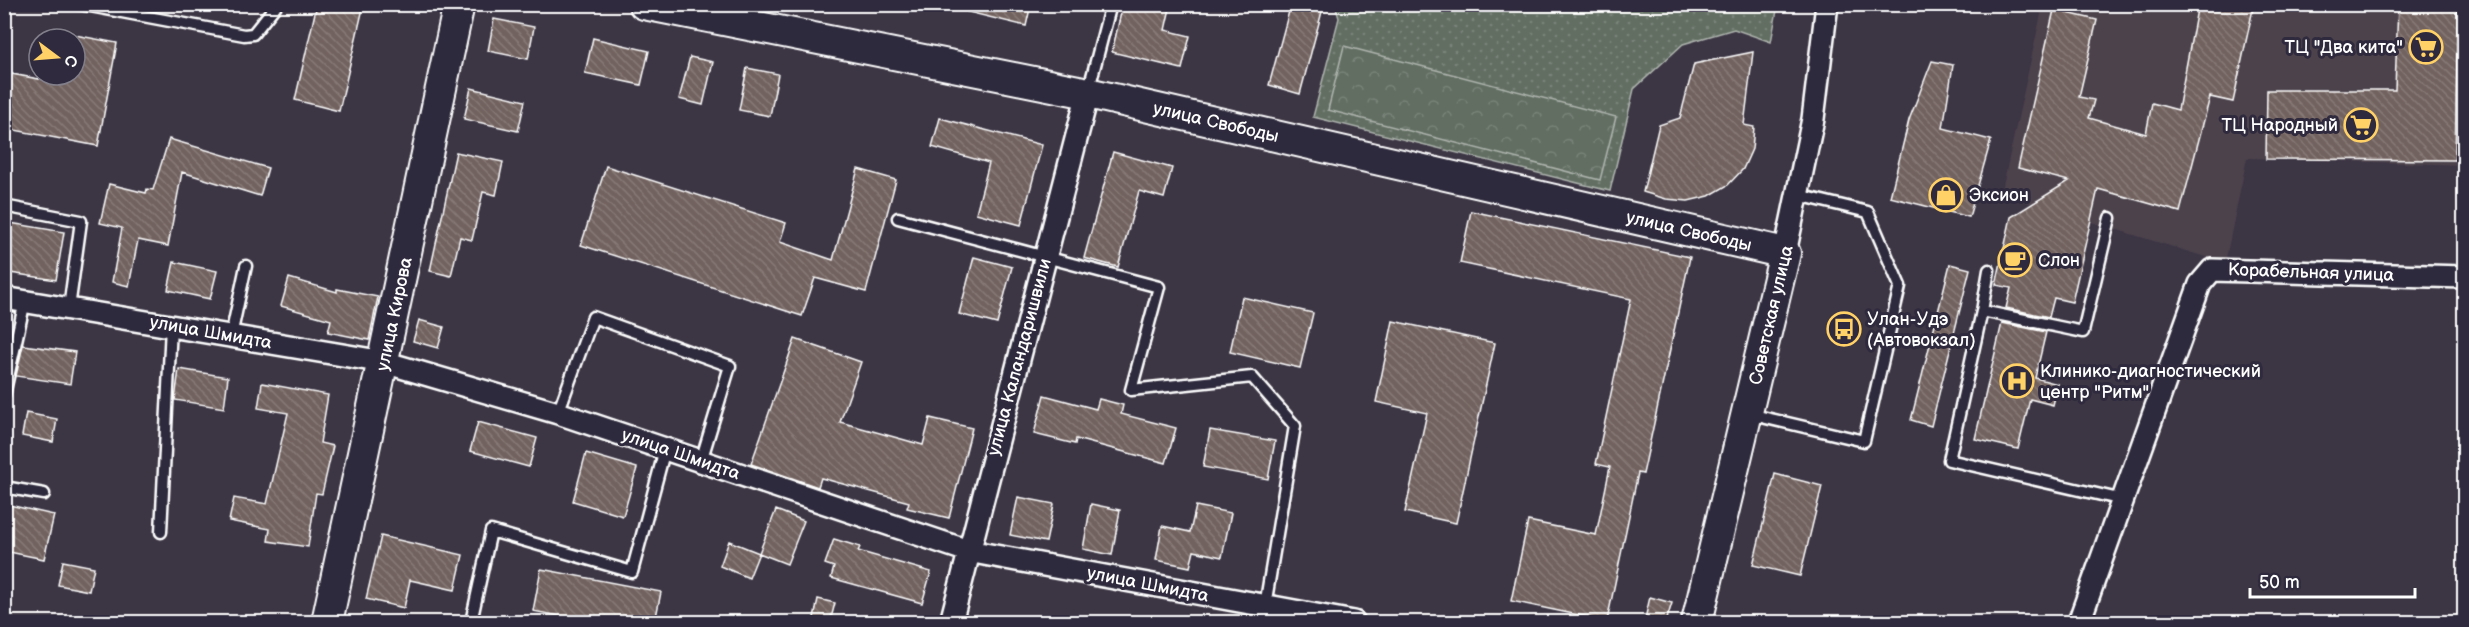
<svg xmlns="http://www.w3.org/2000/svg" width="2469" height="627" viewBox="0 0 2469 627" font-family="'Balsamiq Sans',sans-serif">
<style>
.built{fill:#4c424c}
.grass{fill:url(#grass-dots);stroke:#b0b6b0;stroke-width:1.5}
.forest{fill:url(#forest-crowns);stroke:#b0b6b0;stroke-width:1.5}
.building{fill:url(#building-back-hatch);stroke:#fff;stroke-width:1.5}
.lines{fill:none;stroke-linecap:round;stroke-linejoin:round}
.lane-casing{stroke:#fff;stroke-width:15}
.street-casing{stroke:#fff;stroke-width:26}
.secondary-casing{stroke:#fff;stroke-width:34}
.lane{stroke:#2f2a3d;stroke-width:10}
.street{stroke:#2f2a3d;stroke-width:21}
.secondary{stroke:#2f2a3d;stroke-width:30}
.labels{text-anchor:middle;stroke-width:6;stroke-linejoin:round;paint-order:stroke}
.poi-label{font-size:18px;fill:#fff;stroke:#2f2a3d;text-anchor:start}
.street-label{font-size:18px;fill:#fff;stroke:#2f2a3d}
</style>
<defs>
<pattern id="grass-dots" width="8" height="8" patternUnits="userSpaceOnUse" patternTransform="scale(1.5)"><rect width="8" height="8" fill="#626e62"/><path d="M2 2h.1M6 6h.1" fill="none" stroke="#7a847a" stroke-width="1.8" stroke-linecap="round"/></pattern>
<pattern id="forest-crowns" width="20" height="18" patternUnits="userSpaceOnUse" patternTransform="scale(1.5)"><rect width="20" height="18" fill="#626e62"/><path d="M2 6a3 3 0 1 1 6 0M12 15a3 3 0 1 1 6 0" fill="none" stroke="#7a847a"/></pattern>
<pattern id="building-back-hatch" width="6" height="6" patternUnits="userSpaceOnUse" patternTransform="scale(1.5)"><rect width="6" height="6" fill="#72625f"/><path d="M-1 5l2 2M0 0l6 6M5-1l2 2" fill="none" stroke="#877a77"/></pattern>
</defs>
<rect width="100%" height="100%" fill="#3c3544"/>
<filter id="ink" filterUnits="userSpaceOnUse"><feTurbulence type="fractalNoise" baseFrequency=".0167" numOctaves="2"/><feDisplacementMap in="SourceGraphic" scale="12" xChannelSelector="R" yChannelSelector="G"/><feConvolveMatrix kernelMatrix="1 2 1 2 8 2 1 2 1" color-interpolation-filters="sRGB"/></filter>
<g filter="url(#ink)">
<!-- built -->
<path class="built" d="M2043 5H2464V165L2247 158 2225 263 2001 194Z"/>
<!-- grass -->
<path class="grass" d="M1335 5H1778L1771 42 1734 29 1683 44 1634 89 1610 191 1313 117 1339 18Z"/>
<!-- forest -->
<path class="forest" d="M1344 46 1616 117 1600 180 1328 110Z"/>
<!-- building -->
<path class="building" d="M317 4H364L339 111 295 100Z
M965 4H1031L1026 26 964 11Z
M1123 4H1171L1165 30 1190 36 1182 69 1112 52Z
M1291 4H1324L1300 94 1269 85Z
M2198 4H2254L2233 102 2210 97 2180 212 2098 189 2072 302 2054 298 2049 317 2006 308 2011 288 1996 285 2011 217 2069 181 2018 168 2054 10 2097 20 2079 97 2094 100 2089 118 2146 134 2152 103 2178 110Z
M2398 4H2458L2455 160 2266 159 2267 90H2395Z
M494 19 534 27 528 59 488 51Z
M75 35 117 43 98 146 4 128 6 73 39 79V75H75Z
M593 38 649 51 641 85 585 73Z
M1753 52 1744 125 1754 127 1752 149 1743 169 1728 185 1709 196 1688 201 1666 199 1643 192 1659 125 1680 118 1694 64Z
M690 57 713 62 703 105 679 99Z
M1932 61 1953 65 1943 128 1991 140 1969 217 1890 197 1909 120Z
M747 68 778 74 770 116 739 110Z
M471 88 525 101 518 131 464 119Z
M940 118 1042 145 1021 225 976 213 989 163 932 147Z
M169 139 268 168 260 196 182 172 168 246 138 240 129 286 112 282 122 228 100 223 109 184 146 193 147 189 153 190Z
M456 152 503 162 496 195 483 192 472 240 460 237 451 276 430 271Z
M1113 152 1172 168 1164 198 1139 191 1118 267 1084 258Z
M606 166 786 223 780 242 833 260 858 169 896 180 866 292 815 278 802 316 581 245Z
M1471 211 1690 257 1643 474 1638 473 1607 621 1511 601 1528 521 1596 535 1610 467 1596 464 1631 299 1460 263Z
M4 222 64 232 56 280 4 272Z
M974 257 1012 267 997 324 959 314Z
M174 262 217 271 210 299 168 290Z
M1950 264 1970 269 1931 426 1911 420Z
M289 278 337 292V289L378 297 369 340 328 332 331 320 281 306Z
M1242 297 1313 313 1300 368 1230 352Z
M419 320 444 327 438 348 413 341Z
M1393 321 1495 343 1456 523 1405 512 1427 413 1376 402Z
M2002 323 2046 332 2035 378 2058 384 2053 405 2030 399 2018 449 1975 439Z
M795 339 861 362 840 422 923 445 930 418 972 428 949 518 907 508 909 502 821 478 818 487 751 464Z
M23 345 75 352 70 384 16 376Z
M179 369 228 377 224 408 175 400Z
M262 383 328 395 320 443 333 446 322 494 316 493 308 547 268 541 270 529 229 521 234 498 267 504 288 413 258 408Z
M1044 395 1096 409 1099 399 1123 405 1121 414 1176 428 1166 463 1076 439 1075 444 1034 434Z
M26 413 57 419 53 442 22 436Z
M478 422 537 438 529 467 470 451Z
M1210 430 1275 441 1268 479 1203 467Z
M586 453 637 468 623 516 573 501Z
M1775 474 1822 486 1800 576 1753 565Z
M1018 497 1054 504 1046 542 1010 535Z
M1091 504 1120 510 1112 555 1083 549Z
M9 505 54 515 44 559 4 551V512L7 513Z
M1196 506 1231 513 1222 557 1194 551 1190 567 1156 560 1162 526 1190 532Z
M776 510 804 521 787 564 759 553Z
M381 536 463 555 455 590 410 580 404 608 366 599Z
M834 539 860 547 858 551 931 572 922 603 831 578 834 567 825 564Z
M729 541 759 553 749 578 720 566Z
M63 561 94 567 89 591 58 585Z
M541 569 661 592 655 622H590L533 611Z
M1650 597 1672 603 1666 622 1645 619Z
M818 599 835 603 830 622H813Z"/>
<g class="lines">
<defs>
<path id="lane" d="M79 4 244 35 253 34 277 4
M1088 92 1111 4
M4 206 81 221 69 308
M898 218 1159 287 1131 390 1252 377 1295 426 1265 606
M1989 270 1982 311 1949 460 2123 500
M1982 311 2083 332 2110 218
M231 336 246 266
M4 395 25 301
M558 413 593 317 730 366 701 461
M1749 414 1864 441 1900 286 1868 212 1798 195
M4 487 44 494
M161 532 171 326
M471 622 491 531 632 572 665 449"/>
<path id="street" d="M1785 253 1813 119 1827 4
M4 298 384 362 558 413 968 551 1354 622
M951 622 1088 93
M2079 622 2200 284 2212 270 2464 277"/>
<path id="secondary" d="M644 4 1088 93 1785 253 1697 622
M327 622 459 4"/>
</defs>
<!-- lane casing -->
<use href="#lane" class="lane-casing"/>
<!-- street casing -->
<use href="#street" class="street-casing"/>
<!-- secondary casing -->
<use href="#secondary" class="secondary-casing"/>
<!-- lane -->
<use href="#lane" class="lane"/>
<!-- street -->
<use href="#street" class="street"/>
<!-- secondary -->
<use href="#secondary" class="secondary"/>
</g>
</g>
<!-- icons -->
<defs>
<symbol id="supermarket-ring" viewBox="-11 -11 22 22"><circle r="9.5" fill="#2f2a3d" stroke="#ffd166" stroke-width="1.5"/><path d="M-6-5.5h2.5l.6 2H6L4.5 2H-2.5L-4.4-4H-6ZM-1.5 3.2a1.3 1.3 0 1 0 .1 0ZM3 3.2a1.3 1.3 0 1 0 .1 0Z" fill="#ffd166"/></symbol>
<symbol id="shop-ring" viewBox="-11 -11 22 22"><circle r="9.5" fill="#2f2a3d" stroke="#ffd166" stroke-width="1.5"/><path d="M-5-2.5h2.3a2.7 3.5 0 0 1 5.4 0H5L5.5 6h-11ZM-1.5-2.5h3a1.5 2.3 0 0 0-3 0Z" fill="#ffd166"/></symbol>
<symbol id="cafe-ring" viewBox="-11 -11 22 22"><circle r="9.5" fill="#2f2a3d" stroke="#ffd166" stroke-width="1.5"/><path d="M-5.5-4.5H6V0H3Q3 3.5 0 3.5H-2.5Q-5.5 3.5-5.5 0ZM3-3.2v2h1.7v-2ZM-6 4.5H4V6H-6Z" fill="#ffd166"/></symbol>
<symbol id="bus-ring" viewBox="-11 -11 22 22"><circle r="9.5" fill="#2f2a3d" stroke="#ffd166" stroke-width="1.5"/><path d="M-5-6H5V4H4V6H2V4H-2V6H-4V4H-5ZM-3.5-4V0h7V-4ZM-3.5 1.2v1.5H-2V1.2ZM2 1.2v1.5H3.5V1.2Z" fill="#ffd166"/></symbol>
<symbol id="hospital-ring" viewBox="-11 -11 22 22"><circle r="9.5" fill="#2f2a3d" stroke="#ffd166" stroke-width="1.5"/><path d="M-5-5h3v3.5h4V-5h3V5h-3V1.5h-4V5h-3Z" fill="#ffd166"/></symbol>
</defs>
<g fill-rule="evenodd">
<use href="#supermarket-ring" x="2407" y="28" width="38" height="38"/>
<use href="#supermarket-ring" x="2342" y="106" width="38" height="38"/>
<use href="#shop-ring" x="1927" y="176" width="38" height="38"/>
<use href="#cafe-ring" x="1996" y="241" width="38" height="38"/>
<use href="#bus-ring" x="1825" y="310" width="38" height="38"/>
<use href="#hospital-ring" x="1998" y="362" width="38" height="38"/>
</g>
<g class="labels">
<!-- poi labels -->
<g class="poi-label">
<text x="2403" y="53" text-anchor="end">ТЦ "Два кита"</text>
<text x="2338" y="131" text-anchor="end">ТЦ Народный</text>
<text x="1969" y="201">Эксион</text>
<text x="2038" y="266">Слон</text>
<text x="1867" y="325">Улан-Удэ<tspan x="1867" dy="21">(Автовокзал)</tspan></text>
<text x="2040" y="377">Клинико-диагностический<tspan x="2040" dy="21">центр "Ритм"</tspan></text>
</g>
<!-- street labels -->
<g class="street-label">
<text transform="translate(1216 122) rotate(13)" y="6">улица Свободы</text>
<text transform="translate(1689 231) rotate(13)" y="6">улица Свободы</text>
<text transform="translate(2311 272) rotate(2)" y="6">Корабельная улица</text>
<text transform="translate(394 314) rotate(-78)" y="6">улица Кирова</text>
<text transform="translate(1771 315) rotate(-77)" y="6">Советская улица</text>
<text transform="translate(211 332) rotate(10)" y="6">улица Шмидта</text>
<text transform="translate(1019 357) rotate(-75)" y="6">улица Каландаришвили</text>
<text transform="translate(681 454) rotate(19)" y="6">улица Шмидта</text>
<text transform="translate(1148 584) rotate(11)" y="6">улица Шмидта</text>
</g>
</g>
<!-- margin -->
<rect width="2469" height="627" fill="none" stroke="#2f2a3d" stroke-width="24"/>
<rect x="12" y="12" width="2445" height="603" fill="none" stroke="#fff" stroke-width="2" filter="url(#ink)"/>
<!-- north arrow -->
<g transform="translate(57 57) rotate(106)"><circle r="28" fill="#2f2a3d" stroke="#827f8b" stroke-width="1.5"/>
<path d="M0-4.5L10 22L0 15L-10 22Z" fill="#ffd166"/>
<text y="-9" font-size="16" font-weight="bold" text-anchor="middle" fill="#ffffff">С</text>
</g>
<!-- scale -->
<path d="M2250 588v9h165v-9" fill="none" stroke="#ffffff" stroke-width="3"/>
<text x="2259" y="588" font-size="18" fill="#ffffff" stroke="#2f2a3d" stroke-width="4.5" paint-order="stroke">50 m</text>
</svg>
